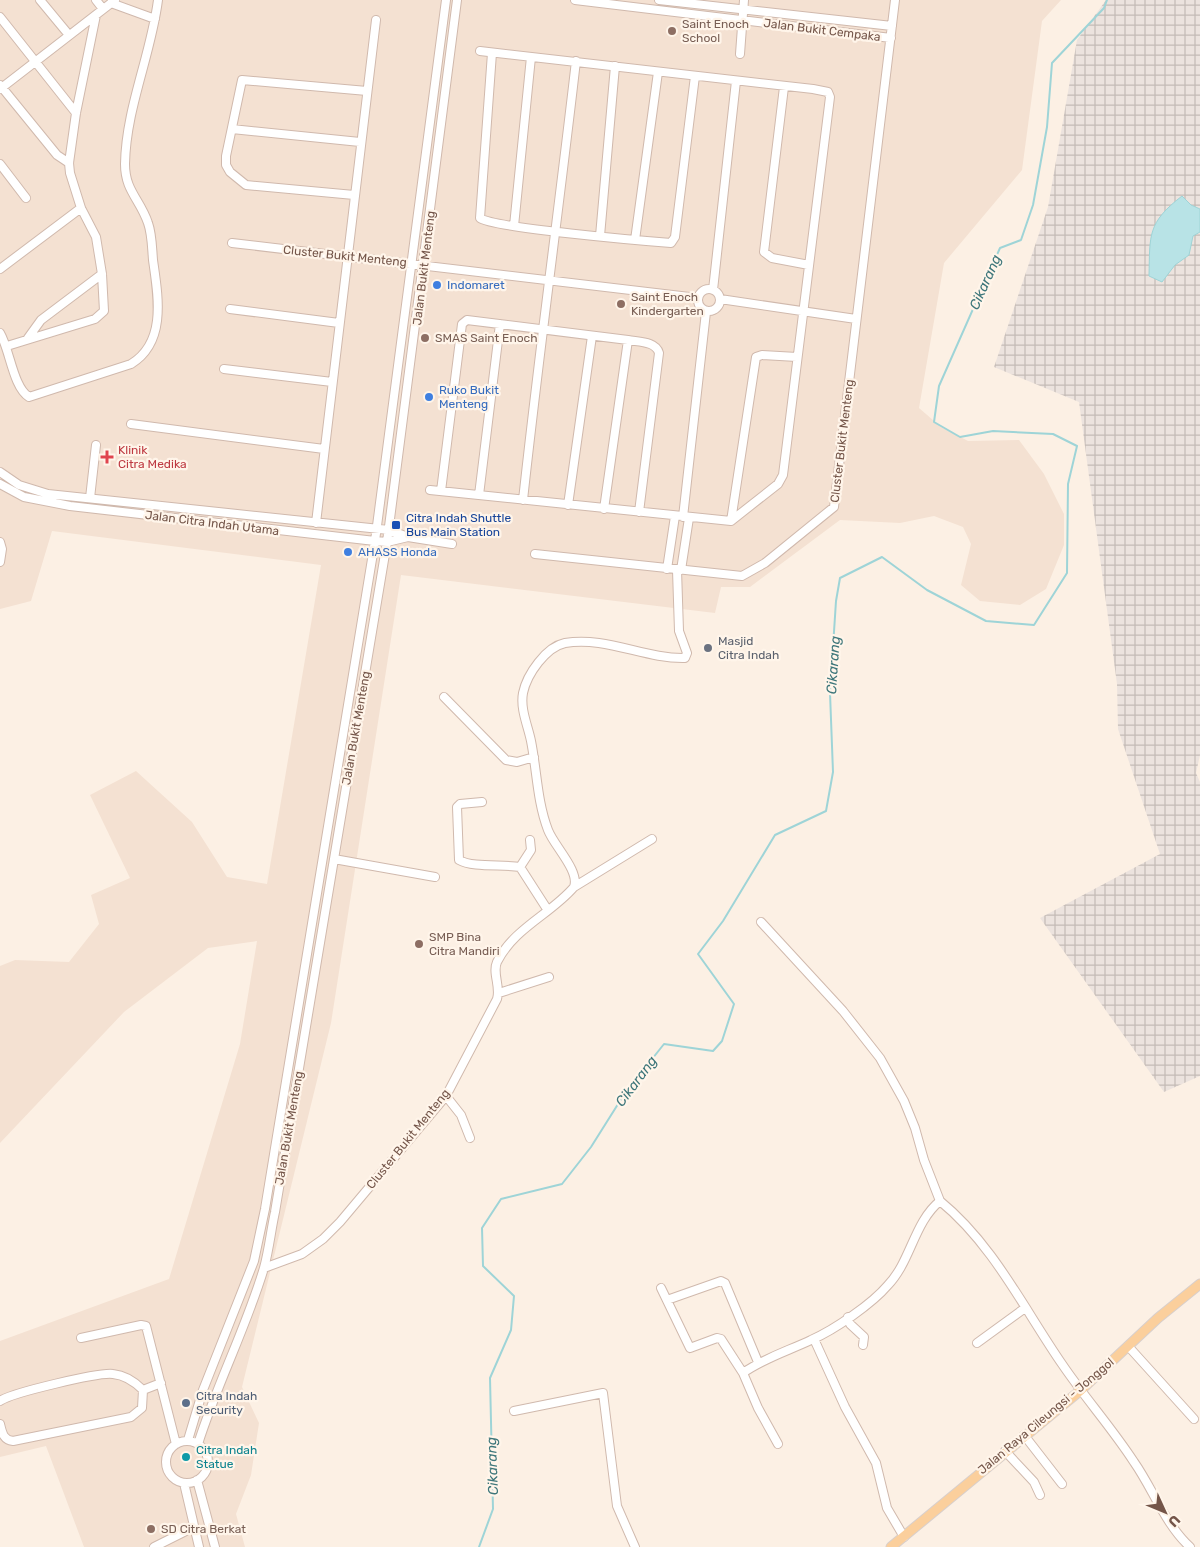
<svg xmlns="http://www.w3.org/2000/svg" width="1200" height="1547" viewBox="0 0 1200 1547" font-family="Rubik,sans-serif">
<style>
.residential{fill:#f4e1d2}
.industrial{fill:url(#industrial-grid)}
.water{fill:#b8e3e6;stroke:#9ed4d7}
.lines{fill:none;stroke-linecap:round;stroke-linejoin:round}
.stream{stroke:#9ed4d7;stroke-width:2}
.minor-casing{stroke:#d0b9ad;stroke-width:10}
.major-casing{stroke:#d8cfcc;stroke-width:11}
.minor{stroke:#fff;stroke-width:8}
.major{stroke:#fbcf9c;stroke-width:9}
.education-dot{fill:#8d6e63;stroke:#fff5ea;stroke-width:2}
.shop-dot{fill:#3f7fe0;stroke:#fff5ea;stroke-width:2}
.health-dot{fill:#e0444e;stroke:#fff5ea;stroke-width:2}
.transit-dot{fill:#1a4fb4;stroke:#fff5ea;stroke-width:2}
.worship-dot{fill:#6b7280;stroke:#fff5ea;stroke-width:2}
.service-dot{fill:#5c6f8a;stroke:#fff5ea;stroke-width:2}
.culture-dot{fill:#0f9aa8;stroke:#fff5ea;stroke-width:2}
.labels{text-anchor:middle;stroke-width:4.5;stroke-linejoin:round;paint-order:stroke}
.education-label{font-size:12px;fill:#785e54;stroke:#fff5ea;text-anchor:start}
.street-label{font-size:12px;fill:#745549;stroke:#fff5ea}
.shop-label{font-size:12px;fill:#366cbe;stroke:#fff5ea;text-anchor:start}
.health-label{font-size:12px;fill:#be3a42;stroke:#fff5ea;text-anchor:start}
.transit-label{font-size:12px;fill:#164399;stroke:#fff5ea;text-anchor:start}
.worship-label{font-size:12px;fill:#5b616d;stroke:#fff5ea;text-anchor:start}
.service-label{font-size:12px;fill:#4e5e75;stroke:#fff5ea;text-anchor:start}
.culture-label{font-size:12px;fill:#0d838f;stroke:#fff5ea;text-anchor:start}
.water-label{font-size:14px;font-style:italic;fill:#3d767a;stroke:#fff5ea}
</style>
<defs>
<pattern id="industrial-grid" width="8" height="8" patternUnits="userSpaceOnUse" patternTransform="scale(1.25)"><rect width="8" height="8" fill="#ece3de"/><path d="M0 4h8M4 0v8" fill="none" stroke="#c4bbb6"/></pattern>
</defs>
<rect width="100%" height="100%" fill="#fcf0e4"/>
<!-- residential -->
<path class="residential" d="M0 0H1061L1042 21 1022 170 944 263 919 408 941 427 968 441 1019 440 1044 474 1064 514V545L1046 589 1020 605 980 601 961 585 971 544 963 527 934 516 900 523 840 520 750 587H721L715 613 401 575 331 1023 242 1387 259 1423 251 1475 236 1514 245 1547H84L46 1446 0 1457V1341L169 1279 240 1044 257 941 208 948 124 1012 0 1143V966L15 960 69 962 99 924 91 895 130 878 90 795 136 771 192 822 227 877 267 884 321 565 52 531 31 601 0 609Z"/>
<!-- industrial -->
<path class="industrial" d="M1106 0H1200V755L1196 773 1200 782V1076L1164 1092 1040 918 1160 854 1118 729 1117 684 1079 402 994 367 1048 207 1077 40Z"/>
<!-- water -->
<path class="water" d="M1182 196 1191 205 1200 209V232L1193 236 1189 255 1175 265 1162 282 1149 276C1150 235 1147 223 1182 196Z"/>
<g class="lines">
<!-- stream -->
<path class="stream" d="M479 1547 493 1509 490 1378 511 1330 514 1296 483 1266 482 1228 501 1199 562 1184 591 1147 625 1093 664 1044 713 1051 722 1041 734 1004 698 954 723 921 775 835 826 811 833 772 830 693 836 601 840 578 882 557 927 590 986 621 1034 625 1067 573 1068 484 1077 446 1053 434 993 431 960 437 934 422 939 386 1000 248 1021 240 1033 205 1047 127 1052 63 1104 8 1107 0"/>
<defs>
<path id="minor" d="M40 0 69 35
M96 0 103 9
M575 0 891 38
M659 0 892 26
M111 3 155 19
M0 17 76 113
M492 53 480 218C493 228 645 241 671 243L675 237 695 76
M740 54 744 0
M0 85 57 155 69 163
M784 87 764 252 772 258 809 265
M0 89 115 0
M232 129 360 142
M0 164 26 198
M354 195 246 185 230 172 226 165V156L242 80 367 91
M514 226 531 57
M600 236 615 66
M635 240 658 72
M232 243 698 298
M0 269 81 208
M698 300a11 11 0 1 1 22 0a11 11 0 1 1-22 0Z
M713 290 736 81
M720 299 856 319
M230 309 339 323
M0 333C10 350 13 387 29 397L131 364C167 342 158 296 153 260 152 248 152 234 148 223 140 199 125 191 125 164 126 108 151 55 158 0
M28 338 41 320 102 274
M7 346 95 319 104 311 102 274 96 237 81 208 70 173 69 163 76 113 96 15
M224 369 332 382
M131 424 324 449
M0 472 19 485 48 494 389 530 408 537 452 544
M0 484 24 497 70 506 375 541 387 542 408 537
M430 490 731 521 778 484 783 475 830 97 828 92 813 89 480 51
M441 491 462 324 467 320 628 340C638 342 656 341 659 353L639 512
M479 495 500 324
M90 498 96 445
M523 500C539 353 559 208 576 61
M568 505 592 336
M604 509 628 340
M683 517 706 312
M731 521 756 357 762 355 797 357
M316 523 376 20
M0 542 2 549 0 562
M535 554 742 576 765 563 834 507 895 0
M667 569 675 516
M681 570 689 518
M444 697 506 760 517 762 534 757
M482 802 460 804 457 807 459 860C473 868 503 864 520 867
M530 840 531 850 520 867 547 909
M334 859 435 877
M574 887 652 839
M761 922 843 1011 880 1058 904 1101 915 1128 924 1160 940 1201
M499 993 549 977
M446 1096 461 1115 470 1138
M264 1268 302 1254 323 1239 340 1222 446 1096 497 999C501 987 492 973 497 962 514 928 551 914 574 887 580 871 554 846 548 830 537 801 537 771 531 741 528 726 520 709 523 693 527 674 546 647 565 643 606 636 645 659 685 658L687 653 679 631 677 570
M661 1288 690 1348 717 1338 721 1339 743 1373
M667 1300 721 1281 725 1283 758 1362
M848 1317 850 1324 864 1337 863 1345
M81 1338 141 1325 146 1326 176 1444
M814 1339 845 1407 876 1463 887 1508 904 1537
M977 1343 1025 1308
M1128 1346 1194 1419
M0 1401C11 1393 99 1372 113 1374 124 1375 135 1382 143 1390
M514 1411 603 1393 617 1506 635 1547
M0 1424C2 1432 3 1440 13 1441L131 1417 142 1408 143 1390 161 1383
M1024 1435 1062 1484
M188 1440 203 1390 254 1261 265 1209 375 541 446 0
M166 1462a21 21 0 1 1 42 0a21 21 0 1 1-42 0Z
M198 1444C217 1384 246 1328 264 1268 269 1250 271 1230 275 1212L387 542 457 0
M778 1444 758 1408 743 1373C764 1358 788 1351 811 1340 834 1330 872 1304 888 1285 911 1261 914 1222 940 1201 993 1244 1024 1309 1062 1364 1085 1398 1112 1428 1134 1462 1153 1489 1165 1524 1190 1547
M1005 1451 1034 1482 1040 1495
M197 1480 215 1547
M184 1483 199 1547
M154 1547 194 1527"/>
<path id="major" d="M891 1547 1081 1390 1158 1318 1200 1284"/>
</defs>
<!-- minor casing -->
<use href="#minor" class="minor-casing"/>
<!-- major casing -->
<use href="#major" class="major-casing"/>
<!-- minor -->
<use href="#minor" class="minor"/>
<!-- major -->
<use href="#major" class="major"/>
</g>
<!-- markers -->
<g class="education-dot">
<circle cx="672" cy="31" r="5"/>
<circle cx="621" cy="304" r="5"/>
<circle cx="425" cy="338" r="5"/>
<circle cx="419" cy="944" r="5"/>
<circle cx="151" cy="1529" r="5"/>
</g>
<g class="shop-dot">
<circle cx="437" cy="285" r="5"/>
<circle cx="429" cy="397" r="5"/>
<circle cx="348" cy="552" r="5"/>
</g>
<path class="health-dot" d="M104.5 449.5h5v5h5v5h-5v5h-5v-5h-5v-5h5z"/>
<rect class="transit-dot" x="391" y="520" width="10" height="10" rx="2.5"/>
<circle class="worship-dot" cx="708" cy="648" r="5"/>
<circle class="service-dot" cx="186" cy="1403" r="5"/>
<circle class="culture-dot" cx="186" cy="1457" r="5"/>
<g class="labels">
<!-- education labels -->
<g class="education-label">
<text x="682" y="28">Saint Enoch<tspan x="682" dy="14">School</tspan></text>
<text x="631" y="301">Saint Enoch<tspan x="631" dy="14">Kindergarten</tspan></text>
<text x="435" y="342">SMAS Saint Enoch</text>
<text x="429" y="941">SMP Bina<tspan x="429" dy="14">Citra Mandiri</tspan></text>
<text x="161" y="1533">SD Citra Berkat</text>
</g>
<!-- street labels -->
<g class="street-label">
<text transform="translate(822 30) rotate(7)" y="4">Jalan Bukit Cempaka</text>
<text transform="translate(345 256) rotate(6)" y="4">Cluster Bukit Menteng</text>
<text transform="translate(424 268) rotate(-83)" y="4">Jalan Bukit Menteng</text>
<text transform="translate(842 441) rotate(-83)" y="4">Cluster Bukit Menteng</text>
<text transform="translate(212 523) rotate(7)" y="4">Jalan Citra Indah Utama</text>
<text transform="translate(356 728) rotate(-80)" y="4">Jalan Bukit Menteng</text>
<text transform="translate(289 1128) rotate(-80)" y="4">Jalan Bukit Menteng</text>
<text transform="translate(408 1139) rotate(-51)" y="4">Cluster Bukit Menteng</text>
<text transform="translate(1046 1416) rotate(-40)" y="4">Jalan Raya Cileungsi - Jonggol</text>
</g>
<!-- shop labels -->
<g class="shop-label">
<text x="447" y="289">Indomaret</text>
<text x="439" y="394">Ruko Bukit<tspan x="439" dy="14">Menteng</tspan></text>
<text x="358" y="556">AHASS Honda</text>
</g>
<!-- health labels -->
<g class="health-label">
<text x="118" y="454">Klinik<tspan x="118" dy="14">Citra Medika</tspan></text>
</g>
<!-- transit labels -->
<g class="transit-label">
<text x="406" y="522">Citra Indah Shuttle<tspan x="406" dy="14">Bus Main Station</tspan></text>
</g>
<!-- worship labels -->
<g class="worship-label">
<text x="718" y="645">Masjid<tspan x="718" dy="14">Citra Indah</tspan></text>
</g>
<!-- service labels -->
<g class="service-label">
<text x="196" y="1400">Citra Indah<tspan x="196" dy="14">Security</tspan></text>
</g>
<!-- culture labels -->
<g class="culture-label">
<text x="196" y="1454">Citra Indah<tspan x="196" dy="14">Statue</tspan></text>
</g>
<!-- water labels -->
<g class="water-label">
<text transform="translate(985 282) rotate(-66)" y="5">Cikarang</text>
<text transform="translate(833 665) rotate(-86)" y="5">Cikarang</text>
<text transform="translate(636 1081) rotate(-53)" y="5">Cikarang</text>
<text transform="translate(492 1466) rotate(-92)" y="5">Cikarang</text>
</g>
</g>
<!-- north arrow -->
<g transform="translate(1165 1512) rotate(134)" stroke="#fff5ea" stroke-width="4" paint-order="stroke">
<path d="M0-4L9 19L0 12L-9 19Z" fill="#745549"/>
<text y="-8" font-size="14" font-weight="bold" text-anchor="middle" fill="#745549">U</text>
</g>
</svg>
